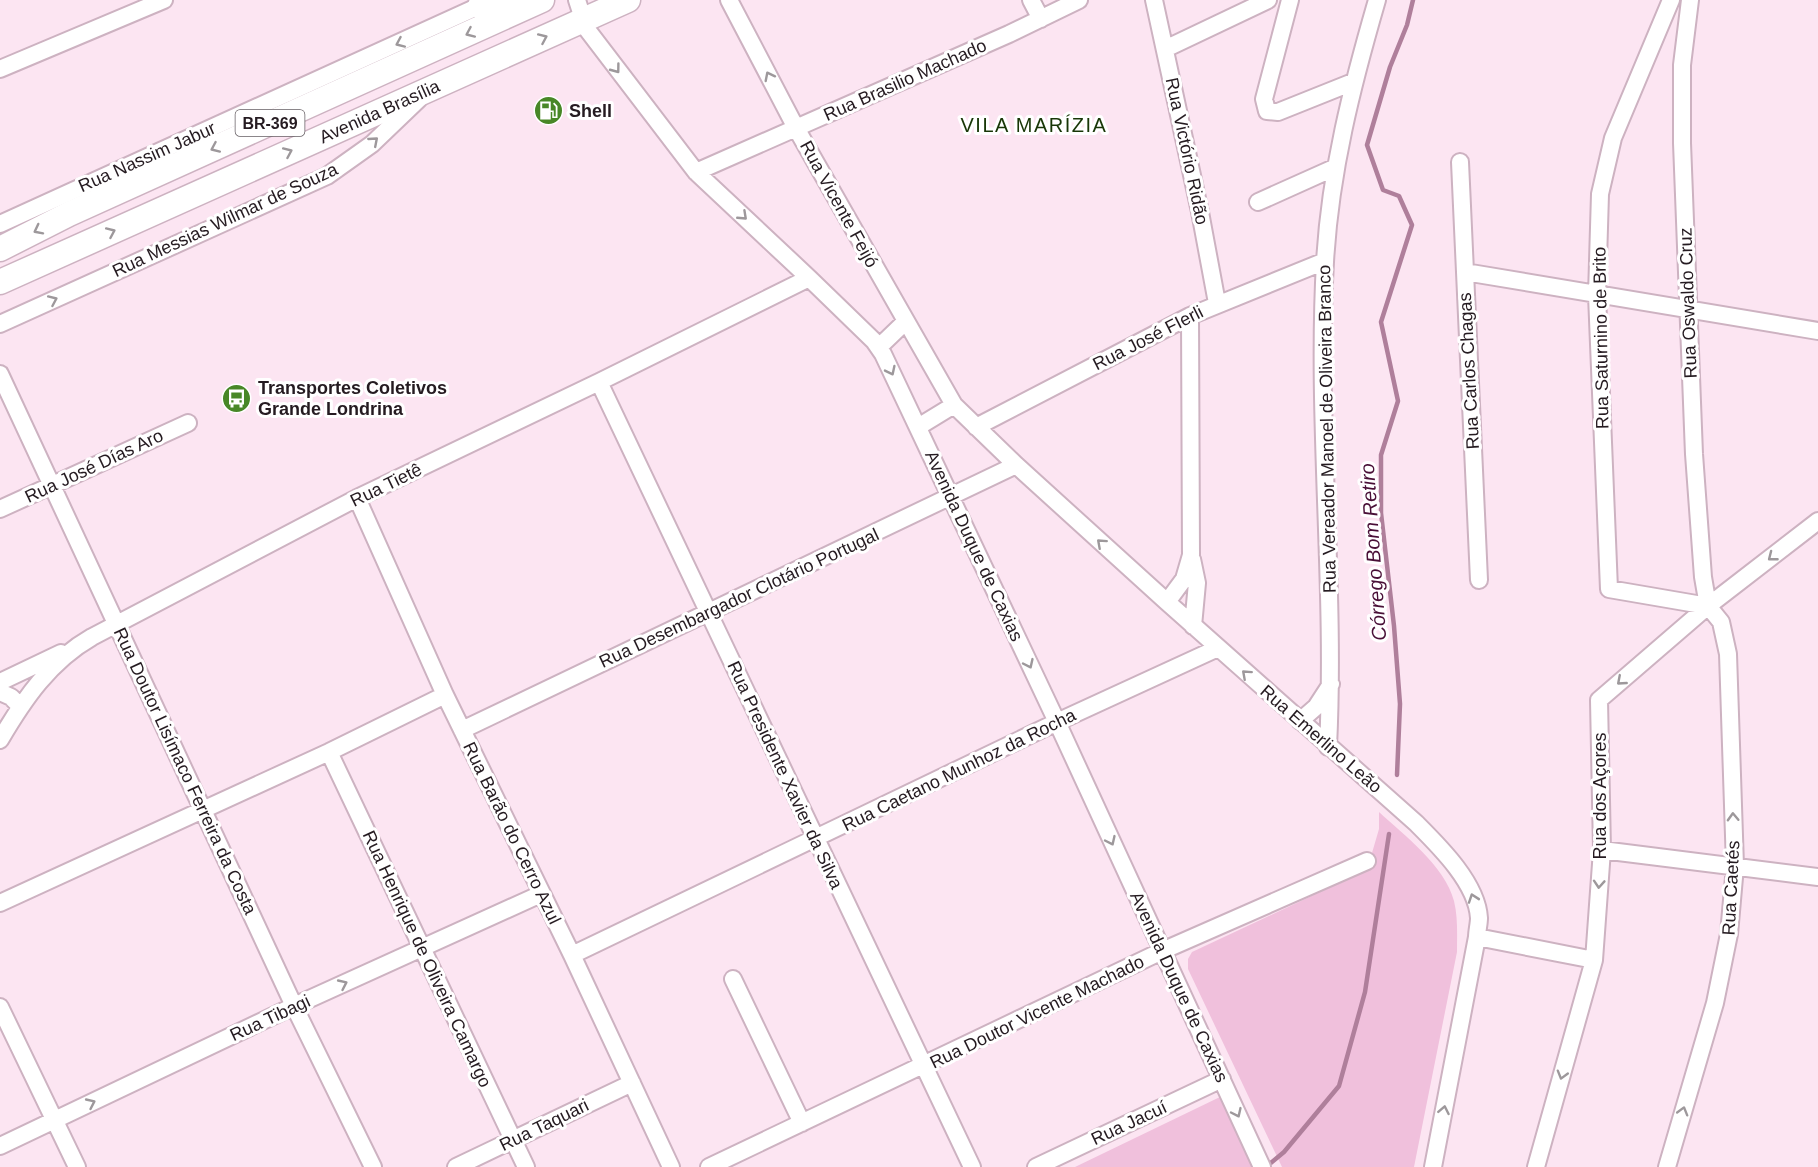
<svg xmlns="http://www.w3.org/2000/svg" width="1818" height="1167" viewBox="0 0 1818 1167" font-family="Arial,sans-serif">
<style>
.park{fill:#f0c0dc}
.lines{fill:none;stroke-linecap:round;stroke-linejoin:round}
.stream{stroke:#af7f9b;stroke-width:4.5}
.minor-casing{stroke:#cdb2c1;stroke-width:20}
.highway-casing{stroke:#cdb2c1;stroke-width:27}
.minor{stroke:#fff;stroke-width:16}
.highway{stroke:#fff;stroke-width:24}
.oneway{stroke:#9d989b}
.labels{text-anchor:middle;stroke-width:6;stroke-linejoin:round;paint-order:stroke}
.shield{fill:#fff;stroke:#665f64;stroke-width:1.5}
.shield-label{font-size:16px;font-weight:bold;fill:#251b21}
.street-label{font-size:18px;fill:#251b21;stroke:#fff}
.poi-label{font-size:18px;font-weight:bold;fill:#251b21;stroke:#fff;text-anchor:start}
.neighbourhood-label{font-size:20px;letter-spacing:1.5px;fill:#183607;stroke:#fff}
.water-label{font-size:20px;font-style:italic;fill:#490f37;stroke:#fff}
</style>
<rect width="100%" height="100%" fill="#fce5f2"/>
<!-- park -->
<path class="park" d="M1379 812C1404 835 1445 866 1454 901 1458 917 1457 935 1457 952L1414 1167H1282L1188 969V959L1192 952 1367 870 1379 829Z
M1222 1096 1255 1167H1075Z"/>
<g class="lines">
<!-- stream -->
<path class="stream" d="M1397 775 1400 704 1394 626 1381 513V455L1398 401 1381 322 1412 225 1399 196 1383 190 1367 145 1390 67 1407 25 1413 0
M1266 1167 1284 1152 1339 1086 1365 992 1389 834"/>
<defs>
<path id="minor" d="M577 0 586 28 696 172 809 278 874 341 883 354 1057 722 1262 1167
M729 0 796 128 954 405 1016 465 1167 602 1416 823C1439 846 1477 883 1479 918 1479 924 1477 931 1477 937L1433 1167
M1031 0 1041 19
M1154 0 1200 212 1217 303
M1290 0 1264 99 1267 111 1278 112 1353 82
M1671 0 1613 138 1600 194 1597 295 1609 589 1708 606
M1165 49 1268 0
M0 69 164 0
M1460 162 1479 580
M696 172 1009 34 1079 0
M1258 202 1336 167
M0 224 488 2
M1465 272 1818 331
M0 324 327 176 372 144 419 99
M879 347 905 322
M0 374 294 1006 373 1167
M599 382 972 1167
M918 427 954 405
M976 427 1190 316 1325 261
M357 498 445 695 572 955 671 1167
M0 509 188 423
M1192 559 1197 583 1193 626
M1167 602 1184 579 1191 555 1190 316
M0 682 61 653
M0 692 11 697 20 706
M1300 721 1316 707 1331 684
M462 730 1016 465
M0 740C24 699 50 661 92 637L357 498 599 382 809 278
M1328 747C1336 585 1316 423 1325 262 1330 172 1352 86 1377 0
M329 752 526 1167
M1602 850 1818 877
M0 903 329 752 445 695
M1477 937 1594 960
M572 955 1057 722 1218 648
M733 979 802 1123
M0 1007 77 1167
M0 1146 294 1006 541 894
M456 1167 632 1083
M709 1167 1162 951 1367 861
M1036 1167 1222 1079
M1536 1167 1594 960 1602 850 1599 700 1708 606 1818 521
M1667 1167 1715 1003 1729 934 1735 866 1728 654 1721 622 1708 606 1703 577 1694 454 1682 143V65L1690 0"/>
<g id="highway">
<path d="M480 6 521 5"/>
<path d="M0 249 69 214 542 0"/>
<path id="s1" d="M0 282 628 0"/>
</g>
</defs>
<!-- minor casing -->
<use href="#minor" class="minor-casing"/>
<!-- highway casing -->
<use href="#highway" class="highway-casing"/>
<!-- minor -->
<use href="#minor" class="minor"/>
<!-- highway -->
<use href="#highway" class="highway"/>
</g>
<!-- one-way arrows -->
<defs><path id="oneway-chevron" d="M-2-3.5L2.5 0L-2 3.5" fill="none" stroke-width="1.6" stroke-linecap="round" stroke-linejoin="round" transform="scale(1.5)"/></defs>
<g class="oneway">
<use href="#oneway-chevron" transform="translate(470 33) rotate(156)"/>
<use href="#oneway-chevron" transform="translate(543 38) rotate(-24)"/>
<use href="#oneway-chevron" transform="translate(400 43) rotate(156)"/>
<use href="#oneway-chevron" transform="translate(616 69) rotate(53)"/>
<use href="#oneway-chevron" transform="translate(769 76) rotate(-117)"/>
<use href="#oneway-chevron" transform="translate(374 141) rotate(-41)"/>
<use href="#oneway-chevron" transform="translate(215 148) rotate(156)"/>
<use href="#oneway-chevron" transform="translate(288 152) rotate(-24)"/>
<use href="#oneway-chevron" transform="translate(743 216) rotate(43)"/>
<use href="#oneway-chevron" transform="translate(38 230) rotate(153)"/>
<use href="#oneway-chevron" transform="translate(111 232) rotate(-24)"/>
<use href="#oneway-chevron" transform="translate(53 300) rotate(-24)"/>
<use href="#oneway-chevron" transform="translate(891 371) rotate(64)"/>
<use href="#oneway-chevron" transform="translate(1101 543) rotate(-138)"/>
<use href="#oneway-chevron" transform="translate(1772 557) rotate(142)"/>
<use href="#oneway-chevron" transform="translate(1029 664) rotate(65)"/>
<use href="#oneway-chevron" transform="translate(1246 674) rotate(-138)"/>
<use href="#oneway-chevron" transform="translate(1621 681) rotate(139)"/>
<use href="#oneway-chevron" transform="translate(1733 817) rotate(-92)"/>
<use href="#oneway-chevron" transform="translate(1111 841) rotate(65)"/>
<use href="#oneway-chevron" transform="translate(1599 884) rotate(94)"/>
<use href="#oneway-chevron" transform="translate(1473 898) rotate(-109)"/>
<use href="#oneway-chevron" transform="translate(343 984) rotate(-25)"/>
<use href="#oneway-chevron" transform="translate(1562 1075) rotate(106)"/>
<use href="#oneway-chevron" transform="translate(91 1103) rotate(-25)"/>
<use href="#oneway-chevron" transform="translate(1444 1110) rotate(-79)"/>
<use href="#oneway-chevron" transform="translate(1683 1111) rotate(-74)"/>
<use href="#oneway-chevron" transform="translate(1237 1113) rotate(65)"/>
</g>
<!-- icons -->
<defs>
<symbol id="fuel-disc" viewBox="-11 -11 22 22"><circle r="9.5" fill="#488727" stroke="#fff"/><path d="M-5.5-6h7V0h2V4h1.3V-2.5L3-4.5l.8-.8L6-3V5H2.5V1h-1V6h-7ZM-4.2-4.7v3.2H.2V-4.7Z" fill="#fff"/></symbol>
<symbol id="bus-disc" viewBox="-11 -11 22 22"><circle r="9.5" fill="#488727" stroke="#fff"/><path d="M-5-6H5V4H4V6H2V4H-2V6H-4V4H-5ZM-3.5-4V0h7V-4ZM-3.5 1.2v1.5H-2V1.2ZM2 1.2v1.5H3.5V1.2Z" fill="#fff"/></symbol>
</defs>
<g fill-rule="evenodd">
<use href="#fuel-disc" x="532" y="94" width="33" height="33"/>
<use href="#bus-disc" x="220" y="382" width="33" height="33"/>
</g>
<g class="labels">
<!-- shield labels -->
<rect class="shield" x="235.5" y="110" width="69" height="26" rx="4.5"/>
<g class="shield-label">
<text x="270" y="129">BR-369</text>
</g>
<!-- street labels -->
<g class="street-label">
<text transform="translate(905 80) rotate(-24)" y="6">Rua Brasilio Machado</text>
<text dy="6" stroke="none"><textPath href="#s1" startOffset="416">Avenida Brasília</textPath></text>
<text transform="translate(1187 151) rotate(78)" y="6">Rua Victório Ridão</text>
<text transform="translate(147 157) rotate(-24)" y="6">Rua Nassim Jabur</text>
<text transform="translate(839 204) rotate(61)" y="6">Rua Vicente Feijó</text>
<text transform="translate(225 220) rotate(-25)" y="6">Rua Messias Wilmar de Souza</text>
<text transform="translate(1688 303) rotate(-92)" y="6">Rua Oswaldo Cruz</text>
<text transform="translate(1148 338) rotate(-27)" y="6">Rua José FIerli</text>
<text transform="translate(1601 338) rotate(-91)" y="6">Rua Saturnino de Brito</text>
<text transform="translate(1469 371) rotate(-93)" y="6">Rua Carlos Chagas</text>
<text transform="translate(1327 429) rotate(-91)" y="6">Rua Vereador Manoel de Oliveira Branco</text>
<text transform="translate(94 466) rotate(-25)" y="6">Rua José Días Aro</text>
<text transform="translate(386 485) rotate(-26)" y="6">Rua Tietê</text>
<text transform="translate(974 546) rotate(65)" y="6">Avenida Duque de Caxias</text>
<text transform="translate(739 598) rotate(-25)" y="6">Rua Desembargador Clotário Portugal</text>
<text transform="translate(1321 739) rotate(41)" y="6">Rua Emerlino Leão</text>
<text transform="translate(959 770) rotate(-26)" y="6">Rua Caetano Munhoz da Rocha</text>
<text transform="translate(185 771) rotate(65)" y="6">Rua Doutor Lisímaco Ferreira da Costa</text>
<text transform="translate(785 775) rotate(65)" y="6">Rua Presidente Xavier da Silva</text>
<text transform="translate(1600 796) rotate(-90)" y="6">Rua dos Açores</text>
<text transform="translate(512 833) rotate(64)" y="6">Rua Barão do Cerro Azul</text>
<text transform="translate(1731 888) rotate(-87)" y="6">Rua Caetés</text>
<text transform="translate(427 959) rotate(65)" y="6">Rua Henrique de Oliveira Camargo</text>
<text transform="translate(1179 987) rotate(65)" y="6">Avenida Duque de Caxias</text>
<text transform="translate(1037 1012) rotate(-26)" y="6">Rua Doutor Vicente Machado</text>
<text transform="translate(270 1018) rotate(-25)" y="6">Rua Tibagi</text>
<text transform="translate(1129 1123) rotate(-25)" y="6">Rua Jacuí</text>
<text transform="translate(544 1125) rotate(-26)" y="6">Rua Taquari</text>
</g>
<!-- poi labels -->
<g class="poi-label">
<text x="569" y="117">Shell</text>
<text x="258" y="394">Transportes Coletivos<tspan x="258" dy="21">Grande Londrina</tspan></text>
</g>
<!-- neighbourhood labels -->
<g class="neighbourhood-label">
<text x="1034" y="132">VILA MARÍZIA</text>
</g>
<!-- water labels -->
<g class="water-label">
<text transform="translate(1373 552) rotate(-94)" y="7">Córrego Bom Retiro</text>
</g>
</g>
</svg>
